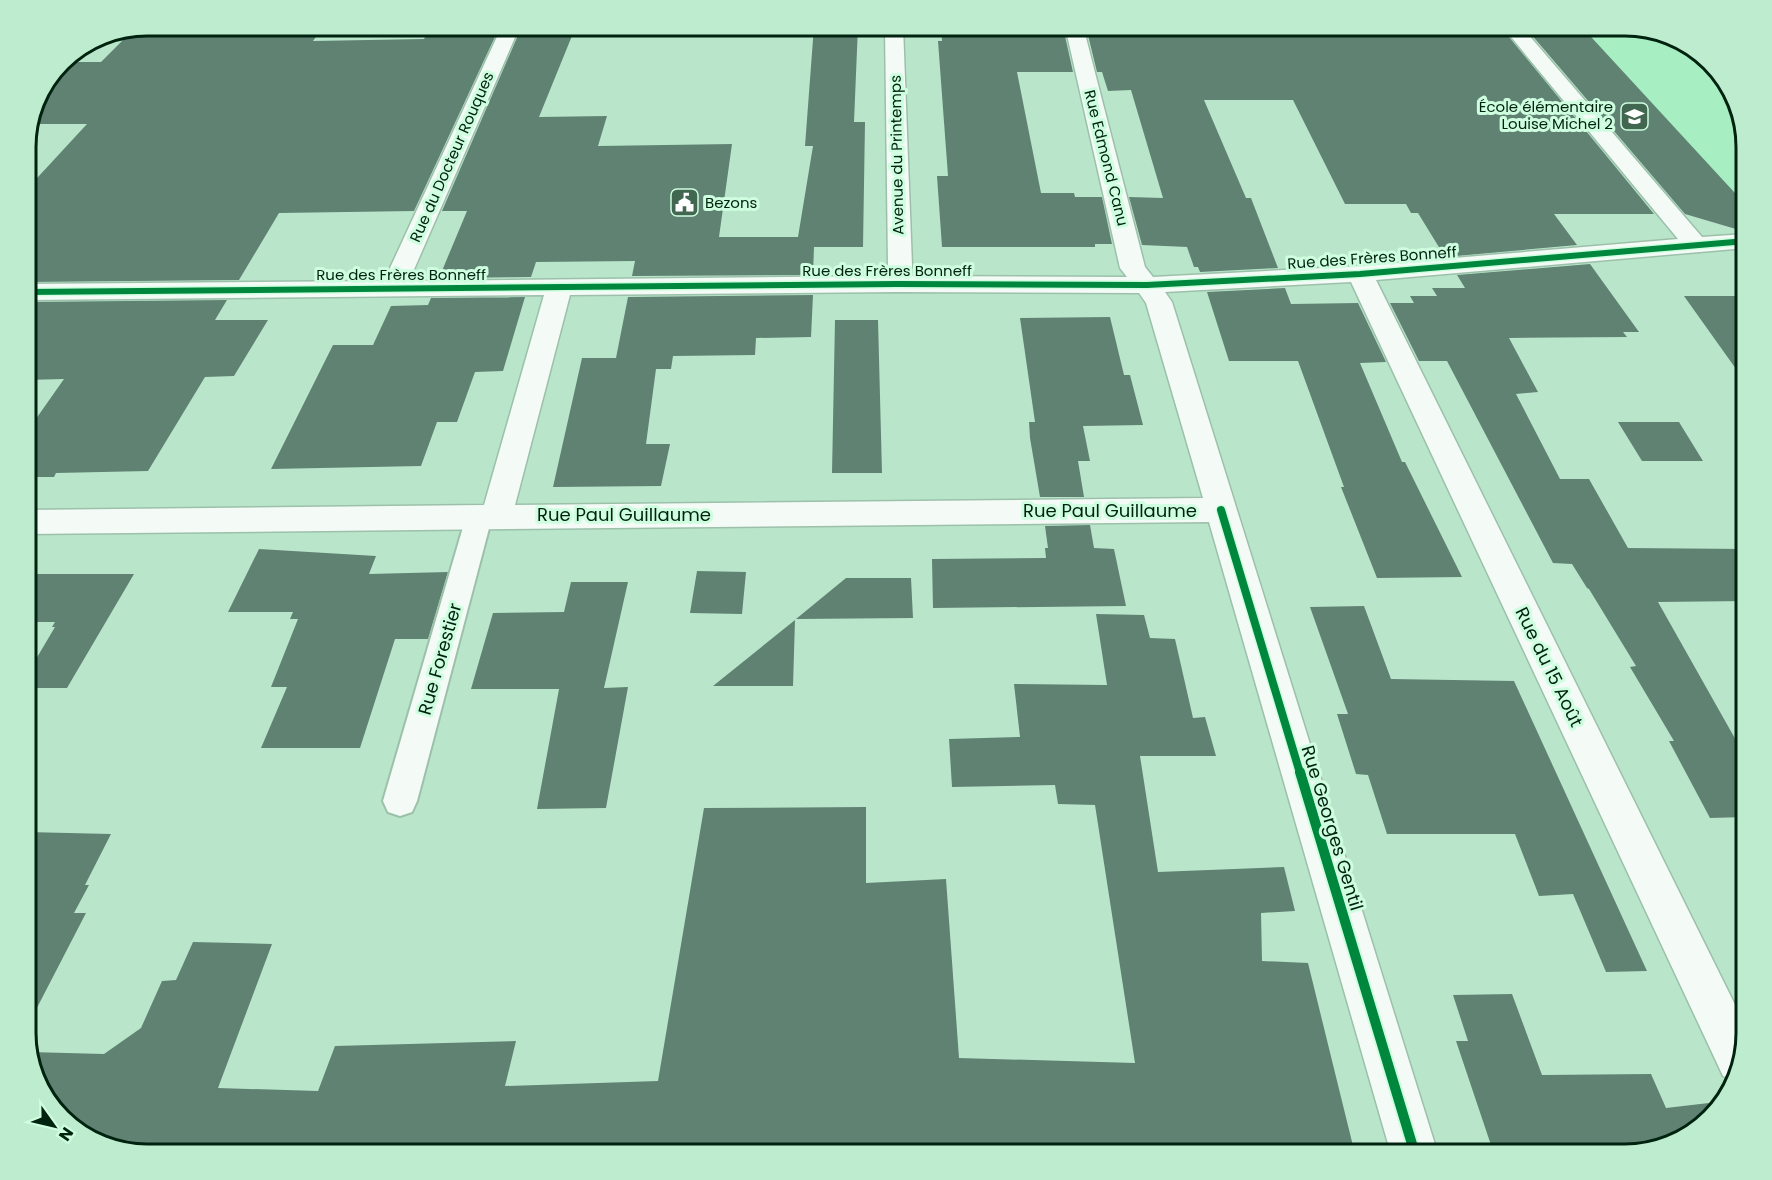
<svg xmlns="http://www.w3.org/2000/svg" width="1772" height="1180" viewBox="0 0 1772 1180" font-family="Poppins,sans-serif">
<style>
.built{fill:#a7eec2}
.building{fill:#608273}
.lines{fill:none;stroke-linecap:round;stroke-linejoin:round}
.service-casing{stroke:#9cc0aa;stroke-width:4}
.minor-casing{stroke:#9cc0aa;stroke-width:3}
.service{fill:#f4fbf7;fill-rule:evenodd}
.minor{fill:#f4fbf7;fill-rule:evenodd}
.cycleway-far2-casing{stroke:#cefedf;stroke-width:9}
.cycleway-far1-casing{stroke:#cefedf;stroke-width:11}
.cycleway-casing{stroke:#cefedf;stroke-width:14}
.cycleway-far2{stroke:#00873e;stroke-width:6}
.cycleway-far1{stroke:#00873e;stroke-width:8}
.cycleway{stroke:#00873e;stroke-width:10}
.labels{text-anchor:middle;stroke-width:6;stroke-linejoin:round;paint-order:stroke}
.far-poi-label{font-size:15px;fill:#002310;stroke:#cefedf;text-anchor:end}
.far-street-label{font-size:15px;fill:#002310;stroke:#cefedf}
.street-label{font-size:18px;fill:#002310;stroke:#cefedf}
.rim{fill:none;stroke:#002310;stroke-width:3}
</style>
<rect width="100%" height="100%" fill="#b9e6ca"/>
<!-- built -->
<path class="built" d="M1537 26H1625L1693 46 1734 93 1746 146V223L1722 224 1702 218Z"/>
<!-- building -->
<path class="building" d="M143 26H324L313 41 424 39 431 26H500L414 211 279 213 239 280 26 282V190L87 124H29L35 100 47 82H52L70 62H101L135 28Z
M522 26H576L539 117 607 116 598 146 732 144 719 237H798L813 146H805L814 26H858L854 122H865L863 247H814L813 275 632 276 635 261 536 262 531 277 439 278 467 211H442Z
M941 26 1063 27 1073 72H1017L1041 193H1074L1075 197H1102L1112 244H1095V247H942L937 176H948L938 41H942Z
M1135 26H1500L1654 214H1554L1577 245 1445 257 1418 213H1411L1406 204H1345L1293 100H1204L1246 198H1251L1278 268 1200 272 1198 267H1194L1187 247 1142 245 1129 197 1163 198 1131 90 1108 91 1102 72H1097L1086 27H1135Z
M1524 26H1581L1746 205V232L1685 214Z
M1590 264 1639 332H1623L1627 337 1509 338 1538 392 1516 394 1560 479H1589L1628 548 1746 549V601L1658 602 1746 758V817L1710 818 1669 741H1674L1630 667 1636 666 1589 589 1587 588 1572 564 1553 563 1447 361H1419L1390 303H1414L1410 296H1437L1432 288H1465L1457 275Z
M1285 288 1291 304 1358 303 1386 362 1360 363 1402 462H1405L1462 577 1377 578 1341 487H1344L1298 361H1229L1207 292Z
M813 295 811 337 756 338 755 355 673 356 671 369H656L646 444H670L661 486 553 487 582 358H616L628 297Z
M1684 296H1746V383Z
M525 297 503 371 475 372 457 422H437L421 466 271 469 333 345H373L391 306 428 305 431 298Z
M227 300 215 320H268L234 376 205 377 148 471 56 473 54 477H26V433L64 379 26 380V302Z
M1110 317 1124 375H1130L1143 425 1083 426 1090 461H1078L1084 497H1040L1030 438 1029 422H1035L1020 318Z
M835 320H878L882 473H832Z
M1618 422H1679L1703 461H1642Z
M1090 525 1094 548 1114 549 1126 606 933 608 932 559 1046 558 1045 548H1048L1045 526Z
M259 549 376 556 369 574 448 572 428 639H395L360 748H261L287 687H271L298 619H290L293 612H228Z
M697 571 746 572 742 614 690 613Z
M36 574H134L67 688H26V676L55 627H52L55 622H26V590Z
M846 578H911L913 618 796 619Z
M571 582H628L604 688 628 687 606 808 537 809 559 689H471L493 613 564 612Z
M1364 606 1391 679 1514 681 1647 971 1606 972 1573 894 1539 896 1515 834H1387L1368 775 1356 774 1337 714H1348L1310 607Z
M1096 614 1144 615 1150 638 1175 639 1193 718 1205 717 1216 756H1140L1158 872 1284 867 1295 911 1261 913 1262 961 1308 963 1355 1154 147 1155 79 1134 42 1094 29 1052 104 1054 141 1028 162 981 176 980 193 942 272 944 218 1088 318 1091 335 1046 516 1041 505 1086 658 1081 704 808 866 807V883L946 879 959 1058 1135 1063 1095 805 1058 804 1055 785 952 787 949 739 1020 737 1014 684 1107 685Z
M795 620 793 686H713Z
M26 832 111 834 85 885H89L74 913H86L26 1029Z
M1512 994 1542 1075 1651 1074 1666 1108 1726 1101 1686 1138 1626 1154H1494L1456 1041H1468L1453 995Z"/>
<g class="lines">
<defs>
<path id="service" d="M479 507 489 510 492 517 417 801 412 812 400 816 388 812 383 801 466 517 469 510Z"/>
<path id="minor" d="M502 26H520L409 281 886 276 888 266 885 26H903L912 266 911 276 1127 277 1120 268 1065 26H1083L1145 267 1153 277 1360 266 1678 239 1502 26H1521L1702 237 1746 234V248L1376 280 1746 1027 1732 1080 1723 1076 1351 282 1165 292 1172 302 1438 1154H1391L1209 522 26 534V510L484 505 544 295 26 300V284L384 281ZM897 292 1139 293 1146 303 1203 498 515 505 570 295Z"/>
</defs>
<!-- service casing -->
<use href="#service" class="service-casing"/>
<!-- minor casing -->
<use href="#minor" class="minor-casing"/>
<!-- service -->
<use href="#service" class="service"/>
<!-- minor -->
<use href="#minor" class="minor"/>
<defs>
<path id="cycleway-far2" d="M26 292 897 284 1147 285 1360 274 1746 241"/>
<path id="cycleway-far1" d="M1221 510 1300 773"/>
<path id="cycleway" d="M1300 772 1415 1154"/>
</defs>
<!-- cycleway-far2 casing -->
<use href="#cycleway-far2" class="cycleway-far2-casing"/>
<!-- cycleway-far1 casing -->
<use href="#cycleway-far1" class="cycleway-far1-casing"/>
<!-- cycleway casing -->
<use href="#cycleway" class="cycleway-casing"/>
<!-- cycleway-far2 -->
<use href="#cycleway-far2" class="cycleway-far2"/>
<!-- cycleway-far1 -->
<use href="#cycleway-far1" class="cycleway-far1"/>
<!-- cycleway -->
<use href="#cycleway" class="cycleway"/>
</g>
<!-- icons -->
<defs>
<symbol id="school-square" viewBox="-11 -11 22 22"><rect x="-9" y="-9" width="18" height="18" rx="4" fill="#416751" stroke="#cefedf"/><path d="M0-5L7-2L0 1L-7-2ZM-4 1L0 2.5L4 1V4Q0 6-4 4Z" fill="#fff"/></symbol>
<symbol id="civic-square" viewBox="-11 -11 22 22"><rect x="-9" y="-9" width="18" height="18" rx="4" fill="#416751" stroke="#cefedf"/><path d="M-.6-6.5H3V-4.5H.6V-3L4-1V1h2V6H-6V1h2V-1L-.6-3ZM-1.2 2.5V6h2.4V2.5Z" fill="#fff"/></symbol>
</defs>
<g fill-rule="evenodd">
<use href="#school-square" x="1618" y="100" width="33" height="33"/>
<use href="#civic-square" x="668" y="186" width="33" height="33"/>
</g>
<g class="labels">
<!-- far-poi labels -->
<g class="far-poi-label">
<text x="1613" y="112">École élémentaire<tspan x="1613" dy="17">Louise Michel 2</tspan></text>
<text x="705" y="208" text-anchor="start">Bezons</text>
</g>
<!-- far-street labels -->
<g class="far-street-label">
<text transform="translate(897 155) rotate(-91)" y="5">Avenue du Printemps</text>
<text transform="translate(452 157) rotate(-66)" y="5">Rue du Docteur Rouques</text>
<text transform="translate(1106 158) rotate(76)" y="5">Rue Edmond Canu</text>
<text transform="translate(1372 258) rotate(-4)" y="5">Rue des Frères Bonneff</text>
<text x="887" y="276">Rue des Frères Bonneff</text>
<text x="401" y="280">Rue des Frères Bonneff</text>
</g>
<!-- street labels -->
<g class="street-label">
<text x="1110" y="517">Rue Paul Guillaume</text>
<text x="624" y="521">Rue Paul Guillaume</text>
<text transform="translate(440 659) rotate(-74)" y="6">Rue Forestier</text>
<text transform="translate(1549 667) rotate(64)" y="6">Rue du 15 Août</text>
<text transform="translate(1332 828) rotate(73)" y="6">Rue Georges Gentil</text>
</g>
</g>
<!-- crop -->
<path d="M0 0H1772V1180H0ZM147 36H1625A111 111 0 0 1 1736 147V1033A111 111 0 0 1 1625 1144H147A111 111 0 0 1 36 1033V147A111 111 0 0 1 147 36Z" fill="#beecce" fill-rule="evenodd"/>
<path class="rim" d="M147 36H1625A111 111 0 0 1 1736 147V1033A111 111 0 0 1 1625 1144H147A111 111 0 0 1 36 1033V147A111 111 0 0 1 147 36Z"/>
<!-- north arrow -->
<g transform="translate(54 1126) rotate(124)" stroke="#cefedf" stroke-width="4.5" paint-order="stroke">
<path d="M0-4.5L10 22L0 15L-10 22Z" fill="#002310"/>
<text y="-9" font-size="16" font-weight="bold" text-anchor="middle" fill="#002310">N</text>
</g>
</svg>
